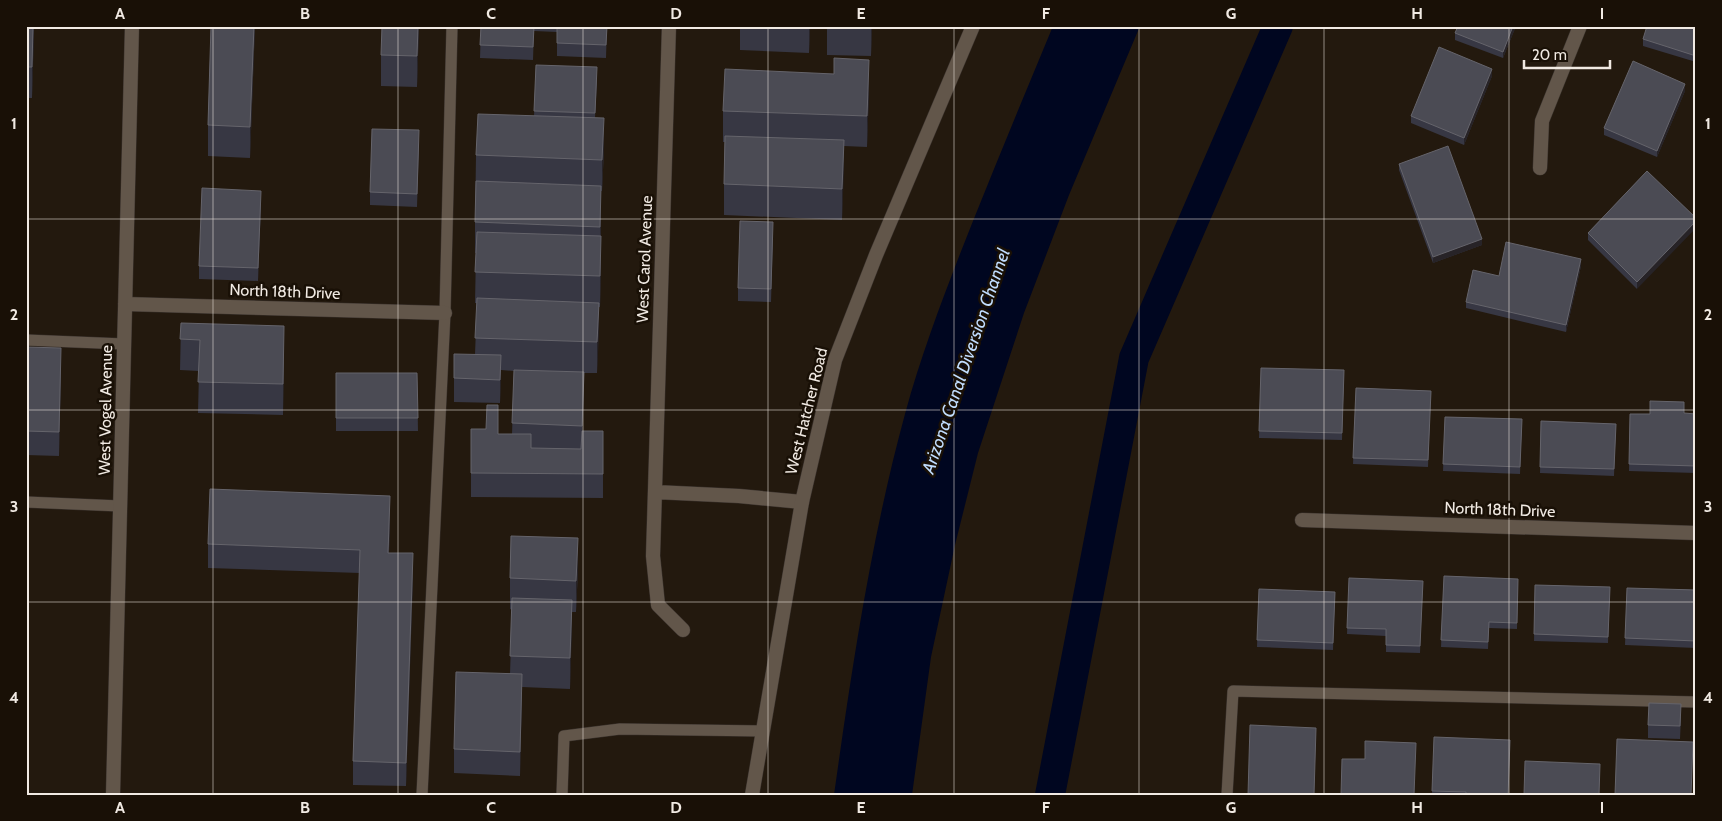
<svg xmlns="http://www.w3.org/2000/svg" width="1722" height="821" viewBox="0 0 1722 821" font-family="Cabin,sans-serif">
<style>
.water{fill:#000620}
.lines{fill:none;stroke-linecap:round;stroke-linejoin:round}
.canal{stroke:#000620;stroke-width:30}
.service-casing{stroke:#3a322d;stroke-width:12}
.minor-casing{stroke:#3a322d;stroke-width:15}
.tertiary-casing{stroke:#3a322d;stroke-width:15}
.service{stroke:#62564a;stroke-width:11}
.minor{stroke:#62564a;stroke-width:14}
.tertiary{stroke:#62564a;stroke-width:14}
.wall{fill:#373743}
.shaded-wall{fill:#272327}
.building{fill:#4b4b54;stroke:#65646b}
.grid{fill:none;stroke:#f1eae3;stroke-width:1;stroke-opacity:0.55}
.labels{text-anchor:middle;stroke-width:5;stroke-linejoin:round;paint-order:stroke}
.street-label{font-size:16px;fill:#f1eae3;stroke:#191006}
.water-label{font-size:18px;font-style:italic;fill:#c1ddfe;stroke:#191006}
.neatline{fill:none;stroke:#f1eae3;stroke-width:2}
.grid-label{font-size:16px;text-anchor:middle;font-weight:bold;fill:#f1eae3}
</style>
<rect width="100%" height="100%" fill="#23190e"/>
<!-- water -->
<path class="water" d="M1053 26H1140L1069 195 1024 313 978 453 955 545 931 657 912 795H834C852 667 871 539 905 414 923 348 948 284 973 221 999 156 1026 91 1053 26Z"/>
<g class="lines">
<!-- canal -->
<path class="canal" d="M1050 795 1134 358 1278 26"/>
<defs>
<path id="service" d="M26 340 124 344
M26 502 120 506
M422 795 445 313 452 26
M562 795 564 736 620 729 763 731
M1227 795 1233 691 1696 702"/>
<path id="minor" d="M669 26 653 556 658 605 683 630
M1540 168 1542 121 1580 26
M125 304 445 313
M655 492 739 496 802 502
M1302 520 1696 533
M113 795 132 26"/>
<path id="tertiary" d="M752 795 802 502 835 360 876 255 973 26"/>
</defs>
<!-- service casing -->
<use href="#service" class="service-casing"/>
<!-- minor casing -->
<use href="#minor" class="minor-casing"/>
<!-- tertiary casing -->
<use href="#tertiary" class="tertiary-casing"/>
<!-- service -->
<use href="#service" class="service"/>
<!-- minor -->
<use href="#minor" class="minor"/>
<!-- tertiary -->
<use href="#tertiary" class="tertiary"/>
</g>
<!-- wall -->
<path class="wall" d="M26 26H34L32 98H26Z
M211 26H255L250 158 208 156V125Z
M419 26 417 87 381 86V55Z
M481 26H607L606 58 557 56V32L534 31 533 60 480 58Z
M740 26H810L809 53 740 50Z
M827 26H872L871 56 827 55Z
M1516 26 1503 58 1455 40V33Z
M1696 26V62L1643 46V39Z
M536 65 597 80 595 118 604 149 602 191H601V267L600 307H599L597 373H584L582 431H603V498L471 497V429L498 434H512L514 371 501 370 500 403 454 402V378L475 354 477 303H475L476 253H475V222L476 155 534 116Z
M1492 76 1464 145 1411 123V116Z
M869 91 867 147 844 146 842 220 724 215V184L725 142H723V111Z
M1685 91 1657 157 1604 135V128Z
M419 143 417 207 370 205V192Z
M1399 164 1482 245 1433 263 1399 170Z
M1647 171 1637 289 1588 240V233Z
M261 204 258 281 199 279V266Z
M773 236 771 302 738 301V288Z
M1581 266 1566 332 1466 308V302L1499 276Z
M181 323 284 357 283 415 198 413 199 371 180 370Z
M26 347 61 372 59 456 26 455Z
M1261 368 1344 370 1342 440 1259 438Z
M336 373H417L418 431H336Z
M1356 388 1431 391 1428 467 1353 464Z
M1630 414H1696V473L1629 471Z
M1445 417 1522 419 1520 474 1443 471Z
M1541 421 1616 424 1614 476 1540 473Z
M390 520 389 553 413 577 406 786 353 785V761L360 573 208 568V544Z
M578 569 576 612H572L570 689 522 687 520 776 454 773V749L510 674 512 610 510 609V578Z
M1444 576 1518 579 1517 629 1489 628 1488 649 1441 647Z
M1349 578 1423 581 1420 653 1386 652V636L1347 634Z
M1535 585 1610 587 1608 643 1534 641Z
M1627 588 1696 590V648L1625 645Z
M1259 589 1335 592 1333 650 1257 647Z
M1681 717 1680 739 1648 738V725Z
M1434 737 1508 795H1432Z"/>
<!-- shaded-wall -->
<path class="shaded-wall" d="M33 26 34 41 32 98V67Z
M254 26H255L250 158V127Z
M418 26H419L417 87V56Z
M809 26H810L809 53Z
M871 26H872L871 56Z
M1513 26H1516L1503 58V52Z
M869 60V91L867 147V116Z
M1492 69V76L1464 145V138Z
M1685 84V91L1657 157V151Z
M604 118V149L602 191V160Z
M844 140V171L842 220V189Z
M601 186V217L600 258V227Z
M261 191V204L258 281V268Z
M1696 221V228L1637 289V282Z
M601 236V267L600 307V276Z
M1482 239V245L1433 263V257Z
M1581 259V266L1566 332V325Z
M599 303V334L597 373V342Z
M284 326V357L283 415V384Z
M61 348V372L59 456V432Z
M501 355V379L500 403V380Z
M584 372V396L582 450V426Z
M390 496V520L388 576V553Z
M578 538V569L576 612V581Z
M413 553V577L406 786V763Z
M572 600V631L570 689V658Z
M522 674V698L520 776V752Z"/>
<!-- building -->
<path class="building" d="M26 26H33L32 67H26Z
M211 26H254L250 127 208 125Z
M382 26H418L417 56 381 55Z
M481 26H534L533 47 480 45Z
M557 26H607L606 45 557 43Z
M1458 26H1513L1503 52 1455 33Z
M1647 26H1696V56L1643 39Z
M1439 47 1492 69 1464 138 1411 116Z
M834 58 869 60 867 116 723 111 725 69 834 74Z
M1633 61 1685 84 1657 151 1604 128Z
M536 65 597 67 595 113 534 111Z
M478 114 604 118 602 160 476 155Z
M372 129 419 130 417 194 370 192Z
M725 136 844 140 842 189 724 184Z
M1448 146 1482 239 1433 257 1399 164Z
M1647 171 1696 218V221L1637 282 1588 233Z
M476 181 601 186 600 227 475 222Z
M202 188 261 191 258 268 199 266Z
M740 221 773 222 771 289 738 288Z
M477 232 601 236 600 276 475 272Z
M1506 242 1581 259 1566 325 1466 302 1473 270 1499 276Z
M477 298 599 303 597 342 475 338Z
M181 323 284 326 283 384 198 382 200 340 180 339Z
M26 347 61 348 59 432 26 431Z
M454 354 501 355 500 380 454 378Z
M1261 368 1344 370 1342 433 1259 431Z
M514 370 584 372 582 426 512 423Z
M336 373H417L418 418H336Z
M1356 388 1431 391 1428 460 1353 458Z
M1650 401 1684 402V413L1696 414V466L1629 464 1630 414H1650Z
M487 405H498V434H531V448L581 449 582 431H603V474L471 473V429H486Z
M1445 417 1522 419 1520 467 1443 464Z
M1541 421 1616 424 1614 469 1540 467Z
M210 489 390 496 388 553H413L406 763 353 761 360 550 208 544Z
M511 536 578 538 576 581 510 578Z
M1444 576 1518 579 1517 623 1489 622 1488 642 1441 640Z
M1349 578 1423 581 1420 646 1386 645V629L1347 628Z
M1535 585 1610 587 1608 637 1534 634Z
M1627 588 1696 590V641L1625 638Z
M1259 589 1335 592 1333 643 1257 640Z
M512 598 572 600 570 658 510 656Z
M456 672 522 674 520 752 454 749Z
M1649 703 1681 704 1680 726 1648 725Z
M1250 725 1316 728 1314 795H1248Z
M1434 737 1510 740 1508 795H1466V792L1432 791Z
M1617 739 1693 742 1691 795H1615Z
M1365 741 1416 743 1414 795H1341L1342 759H1365Z
M1525 761 1600 764 1599 795H1524Z"/>
<!-- grid -->
<path class="grid" d="M213 26V795M398 26V795M583 26V795M768 26V795M954 26V795M1139 26V795M1324 26V795M1509 26V795M26 219H1696M26 410H1696M26 602H1696"/>
<g class="labels">
<!-- street labels -->
<g class="street-label">
<text transform="translate(644 259) rotate(-88)" y="6">West Carol Avenue</text>
<text transform="translate(285 291) rotate(2)" y="6">North 18th Drive</text>
<text transform="translate(105 410) rotate(-89)" y="6">West Vogel Avenue</text>
<text transform="translate(806 411) rotate(-76)" y="6">West Hatcher Road</text>
<text transform="translate(1500 509) rotate(2)" y="6">North 18th Drive</text>
</g>
<!-- water labels -->
<g class="water-label">
<text transform="translate(966 361) rotate(-71)" y="6">Arizona Canal Diversion Channel</text>
</g>
</g>
<!-- border -->
<rect width="1722" height="821" fill="none" stroke="#191006" stroke-width="55"/>
<!-- scale -->
<path d="M1524 60v8h86v-8" fill="none" stroke="#f1eae3" stroke-width="2.5"/>
<text x="1532" y="60" font-size="15" fill="#f1eae3" stroke="#191006" stroke-width="4" paint-order="stroke">20 m</text>
<rect x="28" y="28" width="1666" height="766" class="neatline"/>
<g class="grid-label">
<text x="120" y="19">A</text>
<text x="305" y="19">B</text>
<text x="491" y="19">C</text>
<text x="676" y="19">D</text>
<text x="861" y="19">E</text>
<text x="1046" y="19">F</text>
<text x="1231" y="19">G</text>
<text x="1417" y="19">H</text>
<text x="1602" y="19">I</text>
<text x="14" y="129">1</text>
<text x="1708" y="129">1</text>
<text x="14" y="320">2</text>
<text x="1708" y="320">2</text>
<text x="14" y="512">3</text>
<text x="1708" y="512">3</text>
<text x="14" y="703">4</text>
<text x="1708" y="703">4</text>
<text x="120" y="813">A</text>
<text x="305" y="813">B</text>
<text x="491" y="813">C</text>
<text x="676" y="813">D</text>
<text x="861" y="813">E</text>
<text x="1046" y="813">F</text>
<text x="1231" y="813">G</text>
<text x="1417" y="813">H</text>
<text x="1602" y="813">I</text>
</g>
</svg>
